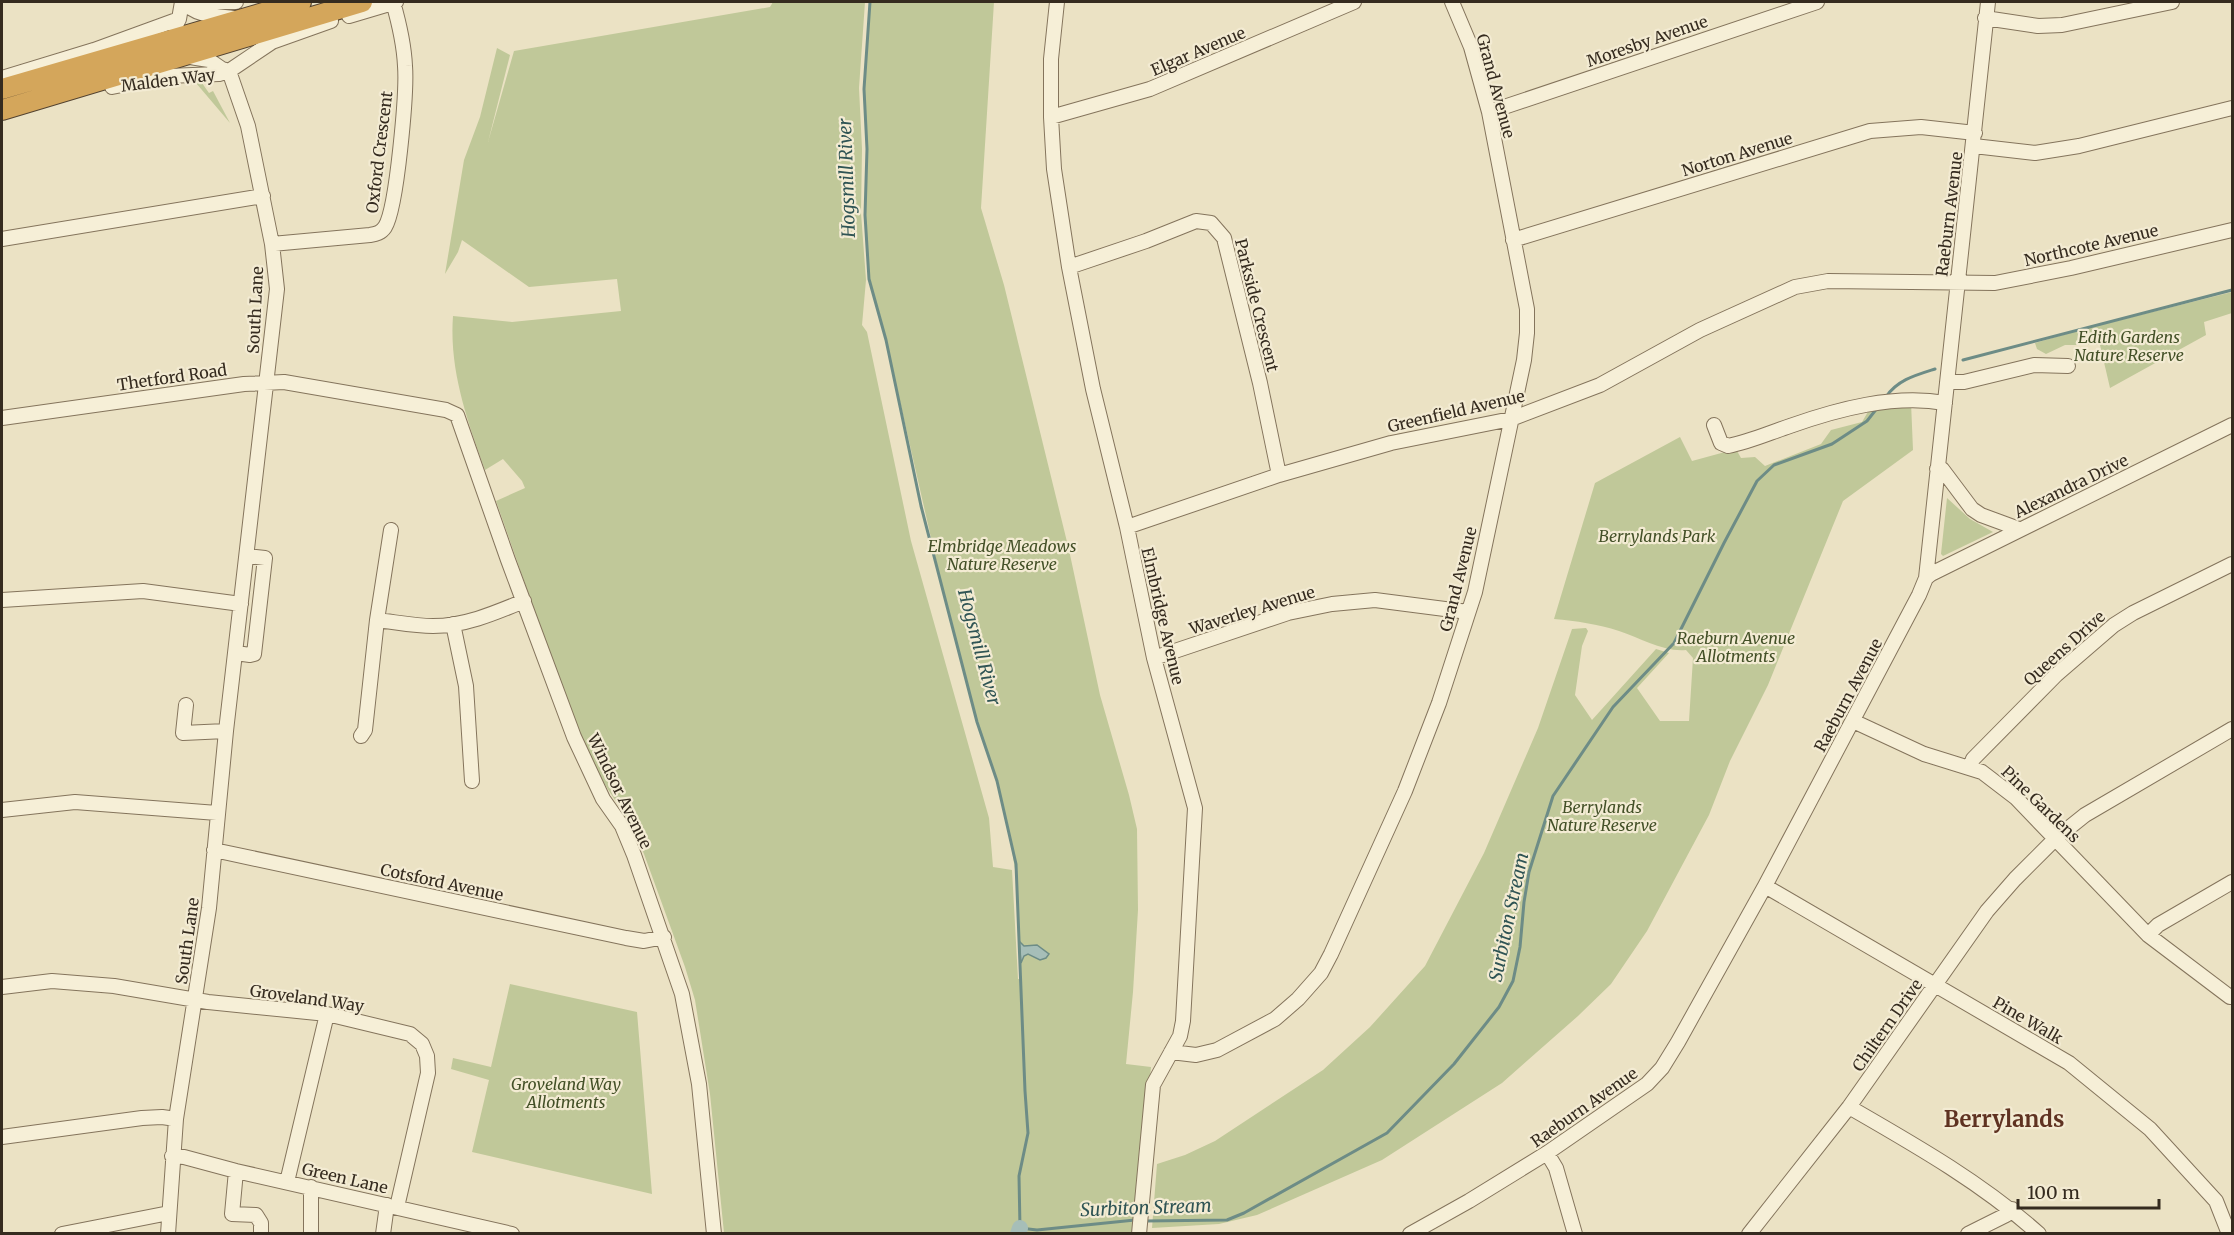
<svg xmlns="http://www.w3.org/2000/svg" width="2234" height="1235" viewBox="0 0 2234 1235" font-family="Merriweather,serif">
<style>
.green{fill:#c0c899}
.water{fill:#a6beb8;stroke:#6d8c86;stroke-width:1.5}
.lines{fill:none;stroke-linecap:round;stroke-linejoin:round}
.stream{stroke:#6d8c86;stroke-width:3}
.river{stroke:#a6beb8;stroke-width:16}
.minor-casing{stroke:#84745c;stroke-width:16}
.highway-casing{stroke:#524230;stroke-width:22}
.minor{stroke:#f6efd7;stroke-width:14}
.highway{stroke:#d4a65b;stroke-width:20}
.labels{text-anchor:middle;stroke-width:4.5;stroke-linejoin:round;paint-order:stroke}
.street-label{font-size:16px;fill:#352b1f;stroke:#f3ebd3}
.park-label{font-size:16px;font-style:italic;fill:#435027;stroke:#f3ebd3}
.water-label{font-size:18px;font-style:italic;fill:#2f5454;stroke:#f3ebd3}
.district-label{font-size:22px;font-weight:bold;fill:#5f3221;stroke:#f3ebd3}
</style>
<rect width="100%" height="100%" fill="#ebe2c4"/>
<!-- green -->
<path class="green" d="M773 2H865L859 88 862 149 861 213 866 280 862 325 867 332 911 541 989 818 993 867 1012 870 1018 979H1021L1017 882 1008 825 997 781 977 722 947 608 886 340 869 279 865 211 867 149 864 89 870 2H994L981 208 1004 285 1069 550 1100 695 1129 795 1137 829 1138 910 1133 992 1126 1064 1151 1067 1143 1159 1133 1233H724L710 1094 695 1000 685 967 644 854 630 823 594 768 568 706 496 501 525 488 522 481 503 459 485 470C467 420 449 370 453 316L512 322 621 311 617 279 529 287 462 240 458 252 445 274 464 160 480 117 497 48 510 55 488 142 514 51 770 7Z
M196 83H202L209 93 213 91 230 123Z
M2232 292V313L2204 322 2206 335 2110 388 2100 345H2065L2046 354 2037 349 2035 343 2080 330Z
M1911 402 1913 450 1843 501 1768 685 1730 761 1709 815 1647 931 1611 984 1578 1016 1502 1083 1382 1160 1257 1215 1219 1224 1152 1228 1157 1164 1185 1155 1215 1141 1323 1070 1370 1027 1425 966 1484 853 1538 728 1572 629 1586 628 1588 631 1582 646 1575 695 1592 720 1656 649 1669 653 1637 688 1660 721H1689L1693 658 1686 650C1662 652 1641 638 1619 631 1598 624 1576 621 1554 619L1595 483 1680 437 1692 461 1736 449 1741 458 1755 457 1765 466 1821 444 1831 430 1862 422 1872 405Z
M1947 498 1970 519 1993 532 1943 556 1941 554Z
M510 984 637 1012 652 1194 472 1152 489 1080 451 1069 453 1058 491 1067Z"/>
<!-- water -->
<path class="water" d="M1019 941 1024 946 1037 945 1049 954 1046 958 1040 960 1028 954 1024 956 1021 963Z"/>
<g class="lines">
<!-- stream -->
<path class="stream" d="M870 2 864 89 867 149 865 215 869 279 886 340 921 506 977 722 997 781 1016 864 1025 1091 1028 1133 1019 1176 1020 1228 1037 1230 1135 1220
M1963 360 2232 290
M1886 397C1897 380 1916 375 1935 369
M1145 1221 1227 1220 1244 1213 1387 1133 1454 1064 1499 1007 1513 981 1520 947 1524 902 1529 872 1553 796 1613 707 1674 643 1724 543 1757 481 1774 465 1832 444 1867 421 1878 407"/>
<!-- river -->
<path class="river" d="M1018 1234 1020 1228"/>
<defs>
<path id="minor" d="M184 2C194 16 219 16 235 18
M199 2H236
M1057 2 1051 59V117L1054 169 1069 267 1093 389 1127 527 1154 658 1195 808 1183 1021 1180 1036 1153 1085 1139 1234
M349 16 396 2
M1985 18 2038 26 2062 25 2172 2
M176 25 179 19 182 2
M190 57 209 60 222 69 229 71
M2 78 94 50 179 19
M112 87 167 76 219 74 229 71 272 42 331 21
M1489 112 1817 2
M1051 117 1150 89 1354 2
M1974 146 2035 153 2079 146 2232 108
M2 239 263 196
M1513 240 1870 131 1921 127 1975 133
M272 244 370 235C376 234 381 233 385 227 397 208 407 91 405 66 404 44 399 23 393 2
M1069 267 1146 241 1196 221 1211 223 1224 238 1260 383 1279 475
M1947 382H1964L2034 365 2068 366
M2 418 244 384 284 382 446 410 457 415 508 560 574 737 603 799 622 826 634 855 682 994 699 1084 714 1234
M1714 425 1721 443 1728 446C1749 442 1769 433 1790 426 1838 409 1894 394 1945 403
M1937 469H1942L1972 509 1981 515 2019 529
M1127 527 1279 475 1391 443 1511 419 1600 385 1700 330 1795 287 1828 281 1995 283 2071 268 2232 230
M1926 578 1931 574 2232 425
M2 600 143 591 241 604
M377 620C395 622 415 626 433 626 465 626 495 613 524 601
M453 624 466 686 472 781
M236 653 250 655 254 654 265 558 247 556
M1154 658 1288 613 1332 604 1375 600 1468 612
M186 705 183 733 226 731
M1853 721 1924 754 1982 772 2016 798 2148 935 2230 997
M361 736 365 730 377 620 391 530
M1970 767 1973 759 2056 675 2114 625 2133 613 2232 564
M2 810 75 802 217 813
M214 850 626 938 644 941 664 937
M1765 886 2069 1063 2150 1129 2216 1201 2229 1234
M2148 935 2158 925 2232 882
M2 987 52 981 114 986 208 1002 327 1014 410 1034 422 1044 427 1056 428 1073 397 1207
M1171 1052 1196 1055 1217 1050 1275 1019 1298 999 1321 973 1331 954 1405 791 1439 703 1475 592 1524 360 1527 333V309L1489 112 1471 47 1452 2
M1849 1107C1915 1145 1982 1183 2039 1234
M2 1137 142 1118 162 1117 176 1119
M1547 1153 1556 1168 1575 1234
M172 1156 184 1157 236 1171 512 1234
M236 1171 232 1214 256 1215 261 1223V1234
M287 1182 327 1014
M311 1187V1234
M62 1234 169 1213
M168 1234 176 1119 209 908 226 731 277 289 272 244 248 126 229 71
M383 1234 387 1205
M1410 1234 1469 1201 1547 1153 1647 1084 1662 1068 1678 1042 1765 886 1919 595 1926 578 1988 2
M1749 1234 1849 1107 1987 911 2015 879 2055 839 2085 815 2232 729
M1968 1234 2006 1215 2012 1209"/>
<path id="highway" d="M2 89 301 2
M2 110 362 2"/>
</defs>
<!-- minor casing -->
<use href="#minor" class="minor-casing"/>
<!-- highway casing -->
<use href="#highway" class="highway-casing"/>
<!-- minor -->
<use href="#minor" class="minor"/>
<!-- highway -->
<use href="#highway" class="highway"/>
</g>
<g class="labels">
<!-- street labels -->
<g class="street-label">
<text transform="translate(1647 41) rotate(-19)" y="6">Moresby Avenue</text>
<text transform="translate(1198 51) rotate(-23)" y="6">Elgar Avenue</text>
<text transform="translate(168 80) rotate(-7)" y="6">Malden Way</text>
<text transform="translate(1496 86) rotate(75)" y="6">Grand Avenue</text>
<text transform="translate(379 152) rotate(-83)" y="6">Oxford Crescent</text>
<text transform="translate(1737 154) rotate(-17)" y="6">Norton Avenue</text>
<text transform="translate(1949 214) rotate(-83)" y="6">Raeburn Avenue</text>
<text transform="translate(2091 245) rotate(-13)" y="6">Northcote Avenue</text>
<text transform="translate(1257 305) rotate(76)" y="6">Parkside Crescent</text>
<text transform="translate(255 310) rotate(-87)" y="6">South Lane</text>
<text transform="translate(172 377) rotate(-8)" y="6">Thetford Road</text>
<text transform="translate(1456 411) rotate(-13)" y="6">Greenfield Avenue</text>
<text transform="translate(2071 486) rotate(-26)" y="6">Alexandra Drive</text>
<text transform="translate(1458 579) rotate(-76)" y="6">Grand Avenue</text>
<text transform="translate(1252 610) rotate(-17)" y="6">Waverley Avenue</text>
<text transform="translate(1163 616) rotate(77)" y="6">Elmbridge Avenue</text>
<text transform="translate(2064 648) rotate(-42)" y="6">Queens Drive</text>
<text transform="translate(1848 695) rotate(-62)" y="6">Raeburn Avenue</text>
<text transform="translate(620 791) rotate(64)" y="6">Windsor Avenue</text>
<text transform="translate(2041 804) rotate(44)" y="6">Pine Gardens</text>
<text transform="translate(442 882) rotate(12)" y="6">Cotsford Avenue</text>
<text transform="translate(187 941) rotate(-82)" y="6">South Lane</text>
<text transform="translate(307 998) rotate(8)" y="6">Groveland Way</text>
<text transform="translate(2028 1020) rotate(30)" y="6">Pine Walk</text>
<text transform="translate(1887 1025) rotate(-55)" y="6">Chiltern Drive</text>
<text transform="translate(1584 1107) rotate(-35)" y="6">Raeburn Avenue</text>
<text transform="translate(345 1178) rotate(13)" y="6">Green Lane</text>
</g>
<!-- park labels -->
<g class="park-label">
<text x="2129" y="343">Edith Gardens<tspan x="2129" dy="18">Nature Reserve</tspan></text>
<text x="1657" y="542">Berrylands Park</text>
<text x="1002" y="552">Elmbridge Meadows<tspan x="1002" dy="18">Nature Reserve</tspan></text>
<text x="1736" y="644">Raeburn Avenue<tspan x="1736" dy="18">Allotments</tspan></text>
<text x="1602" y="813">Berrylands<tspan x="1602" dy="18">Nature Reserve</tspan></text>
<text x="566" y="1090">Groveland Way<tspan x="566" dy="18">Allotments</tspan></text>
</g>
<!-- water labels -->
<g class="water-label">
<text transform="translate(847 178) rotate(-92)" y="6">Hogsmill River</text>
<text transform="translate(979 647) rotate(75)" y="6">Hogsmill River</text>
<text transform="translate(1509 917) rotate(-78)" y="6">Surbiton Stream</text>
<text transform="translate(1146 1208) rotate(-2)" y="6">Surbiton Stream</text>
</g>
<!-- district labels -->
<g class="district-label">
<text x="2004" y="1127">Berrylands</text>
</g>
</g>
<!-- border -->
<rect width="2234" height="1235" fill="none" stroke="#352b1f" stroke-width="6"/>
<!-- scale -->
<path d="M2018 1199v9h141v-9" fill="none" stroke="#352b1f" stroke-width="3"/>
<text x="2027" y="1199" font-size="18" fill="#352b1f" stroke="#f3ebd3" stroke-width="4.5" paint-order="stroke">100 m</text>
</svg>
